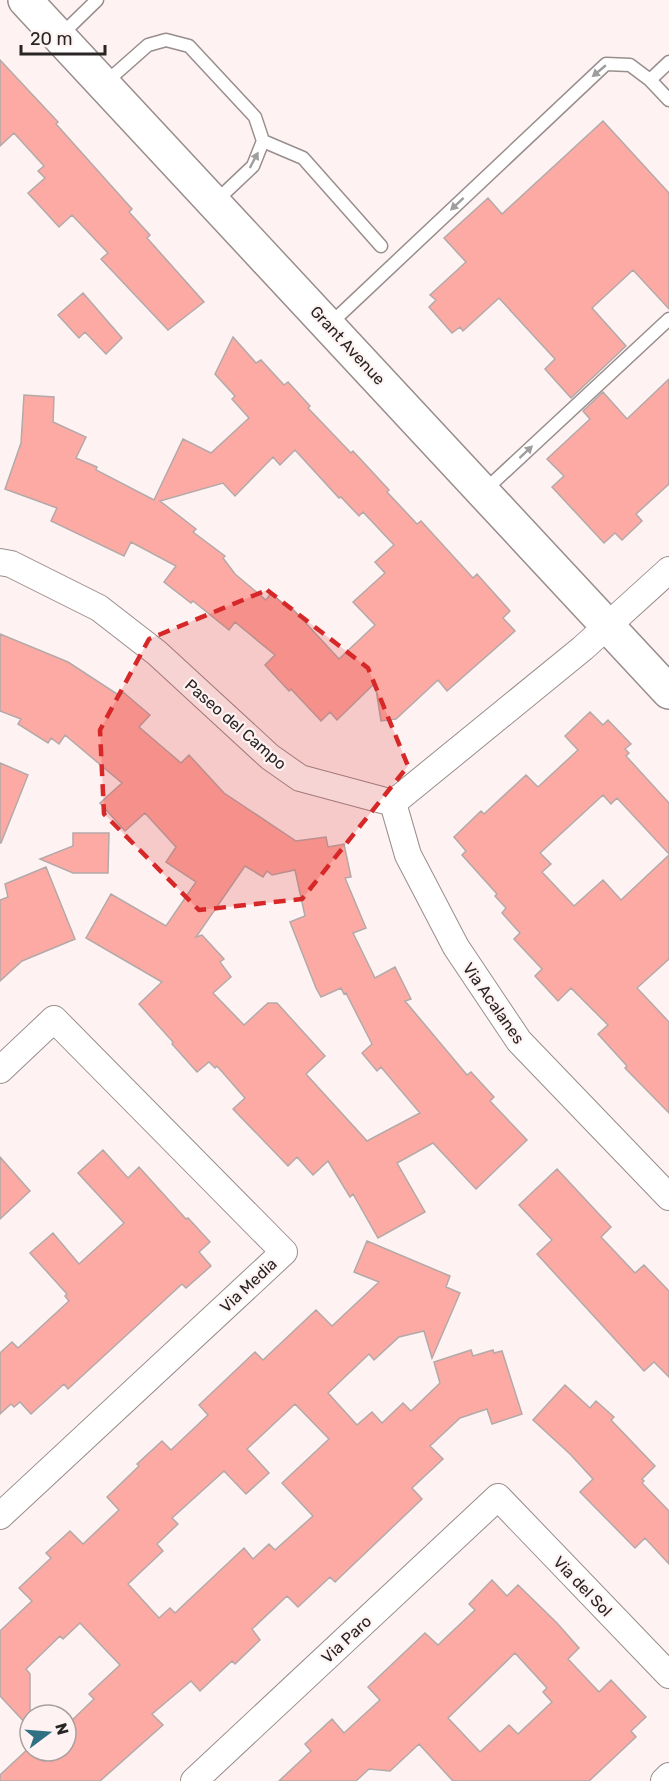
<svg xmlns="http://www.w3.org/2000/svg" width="669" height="1781" viewBox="0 0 669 1781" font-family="Rubik,sans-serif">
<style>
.building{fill:#feaaa4;stroke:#b3a9a8;stroke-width:1.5;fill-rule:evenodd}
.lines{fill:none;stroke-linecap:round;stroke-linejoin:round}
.lane-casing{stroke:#988e8d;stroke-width:15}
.street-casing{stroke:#988e8d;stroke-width:28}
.secondary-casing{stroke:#988e8d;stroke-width:36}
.lane{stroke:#fff;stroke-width:12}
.street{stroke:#fff;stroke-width:26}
.secondary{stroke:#fff;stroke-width:33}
.oneway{fill:#9f9d9d}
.marked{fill:#d62828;fill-opacity:0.2;stroke:#d62828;stroke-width:4.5;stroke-dasharray:12 8;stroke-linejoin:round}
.labels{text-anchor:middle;stroke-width:4.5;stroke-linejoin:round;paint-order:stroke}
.street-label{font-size:16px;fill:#292525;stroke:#fef3f2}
</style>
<rect width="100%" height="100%" fill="#fef3f2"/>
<!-- building -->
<path class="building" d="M0 60 58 122 56 124 132 209 129 212 150 235 147 238 204 302 168 330 101 259 108 253 72 215 59 227 28 193 45 178 38 171 44 166 14 133 0 146Z
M603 121 669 193V309L633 270 592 308 626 346 571 398 545 369 555 359 499 298 463 331 460 327 452 333 429 307 436 300 430 295 466 262 444 238 488 198 502 214Z
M83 293 122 338 106 354 85 332 79 338 58 315Z
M233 337 256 363 261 360 284 385 288 382 310 406 308 408 351 453 353 451 389 490 387 492 417 524 421 521 473 578 477 574 510 611 503 618 515 631 447 691 438 680 396 719 381 721 375 683 337 720 330 712 321 721 291 689 289 691 265 665 275 655 235 622 229 630 193 601 191 603 164 582 176 566 131 542 124 556 51 521 57 508 5 489 21 443 24 395 54 397 53 422 86 437 76 458 97 467 96 470 154 500 183 439 211 453 249 418 232 399 235 396 215 374ZM295 450 339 498 341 497 359 516 363 512 394 545 375 562 385 573 353 602 375 625 339 659 291 607 289 609 271 593 266 600 235 574 223 558 225 556 193 532 196 529 160 501 223 483 235 496 273 457 280 465Z
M669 379V484L636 514 642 521 622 540 615 533 604 543 552 487 564 476 547 459 590 419 583 411 603 392 627 419Z
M0 634 68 662 120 696 123 692 150 715 139 727 181 763 189 755 224 793 296 841 326 837 328 847 344 844 351 877 345 878 366 928 353 933 375 978 395 967 411 999 405 1001 467 1075 471 1072 494 1097 490 1101 527 1140 476 1189 433 1143 397 1163 425 1212 378 1238 353 1194 350 1197 328 1161 313 1175 297 1157 288 1166 233 1109 245 1098 217 1066 215 1068 209 1062 197 1072 172 1044 173 1042 139 1004 162 982 86 938 111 894 166 926 196 882 166 862 176 847 145 813 125 831 100 803 122 783 65 735 59 744 51 738 48 743 18 724 21 719 0 711ZM245 866 263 877 267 871 272 875 295 870 305 916 290 922 316 988 321 997 341 988 344 994 346 993 372 1044 362 1053 377 1071 381 1067 420 1113 367 1141 306 1074 325 1056 277 1003H268L244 1025 213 993 231 977 220 962 224 959 202 935 196 937Z
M590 712 603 725 608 720 631 744 625 749 629 753 626 756 669 803V854L617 798 611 804 603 795 540 853 551 864 542 872 574 906 603 880 621 900 669 855V959L637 988 669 1022V1113L625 1068 627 1066 598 1034 608 1025 571 988 558 1001 535 976 542 969 514 939 520 933 502 913 506 908 495 896 497 894 462 855 466 851 454 837 481 811 484 814 526 775 538 787 578 750 565 736Z
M0 763 28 775 1 843H0Z
M73 833H109L108 873H73L40 859 73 846Z
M46 867 75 939 22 961 0 981V900L8 897 5 884Z
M103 1150 128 1178 139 1167 186 1219 188 1218 210 1242 199 1252 211 1266 186 1288 182 1284 68 1389 64 1384 31 1414 20 1402 14 1407 11 1404 0 1414V1353L12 1342 18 1348 69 1301 65 1296 67 1294 30 1253 53 1233 79 1264 124 1223 78 1173Z
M0 1157 30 1191 0 1219Z
M557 1169 611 1227 601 1237 635 1273 644 1265 669 1291V1377L654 1362 644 1371 537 1254 552 1240 519 1205Z
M367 1241 450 1276 446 1287 460 1293 432 1358 424 1331 399 1337 374 1360 369 1354 328 1393 357 1425 372 1412 382 1423 403 1403 411 1411 440 1383 434 1362 471 1350 473 1356 493 1350 494 1353 502 1351 522 1414 492 1424 487 1409 460 1418 430 1446 443 1459 412 1488 422 1499 335 1582 330 1577 298 1607 287 1596 252 1629 260 1640 235 1664 232 1661 200 1691 191 1681 152 1714 163 1725 100 1781H0V1775L30 1747V1751H66V1726L94 1699 89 1694 120 1665 80 1623 63 1639 60 1636 26 1669 30 1674V1728L0 1696V1631L32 1601 19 1588 51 1558 46 1553 70 1531 83 1544 119 1510 107 1497 139 1466 137 1464 162 1441 171 1450 208 1415 199 1405 255 1352 263 1360 316 1310 332 1326 379 1282 354 1272ZM295 1404 329 1439 282 1483 313 1516 275 1550 269 1544 253 1559 244 1548 175 1613 170 1608 159 1618 128 1584 163 1551 157 1544 178 1524 172 1518 224 1471 246 1494 269 1473 247 1449Z
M565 1385 590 1408 596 1401 614 1417 611 1420 655 1466 642 1479 644 1481 642 1483 669 1511V1564L645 1538 635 1548 580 1492 593 1479 570 1454 533 1420Z
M492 1580 507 1596 518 1585 557 1623 579 1648 568 1659 599 1692 611 1680 646 1717 631 1731 636 1737 589 1781H453L419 1744 390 1771 369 1769 356 1781H279L311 1751 305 1744 332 1719 344 1733 380 1700 368 1687 425 1633 438 1645 475 1610 469 1604ZM515 1653 547 1688 543 1692 552 1702 518 1734 509 1725 480 1752 448 1718Z"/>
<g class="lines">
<defs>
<path id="lane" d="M60 36 97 0
M650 80 669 62
M105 83 148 45 166 40 189 46 255 117 263 141 253 166 215 202
M263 141 303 158 381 246
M329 325 606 64 630 65 650 80 669 100
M484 491 669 319"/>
<path id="street" d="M0 562 11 564 99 608 157 653 270 757 300 778 393 803
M393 803 408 855 456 947 519 1041 669 1197
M393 803 583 648 669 570
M0 1070 54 1019 284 1252 0 1516
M194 1781 498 1497 669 1675
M664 1781 669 1776"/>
<path id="secondary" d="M25 0 669 692"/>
</defs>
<!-- lane casing -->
<use href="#lane" class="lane-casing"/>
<!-- street casing -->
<use href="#street" class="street-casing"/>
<!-- secondary casing -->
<use href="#secondary" class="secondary-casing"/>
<!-- lane -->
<use href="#lane" class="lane"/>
<!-- street -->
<use href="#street" class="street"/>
<!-- secondary -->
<use href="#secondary" class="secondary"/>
</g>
<!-- one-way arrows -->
<defs><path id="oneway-solid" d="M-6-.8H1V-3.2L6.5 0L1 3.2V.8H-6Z" transform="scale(1.5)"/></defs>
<g class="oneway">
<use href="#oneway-solid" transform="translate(599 71) rotate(140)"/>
<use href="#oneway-solid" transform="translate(254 160) rotate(-62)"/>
<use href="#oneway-solid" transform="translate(457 204) rotate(137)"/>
<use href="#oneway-solid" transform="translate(526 452) rotate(-43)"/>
</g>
<!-- marked area -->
<path class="marked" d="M267 590 368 668 408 766 302 899 199 910 104 814 100 730 149 639Z"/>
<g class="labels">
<!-- street labels -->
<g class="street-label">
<text transform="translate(348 345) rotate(47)" y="6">Grant Avenue</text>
<text transform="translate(236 724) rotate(41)" y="6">Paseo del Campo</text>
<text transform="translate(494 1003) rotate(55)" y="6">Via Acalanes</text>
<text transform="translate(248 1285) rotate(-43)" y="6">Via Media</text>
<text transform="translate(583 1586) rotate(46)" y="6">Via del Sol</text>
<text transform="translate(346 1639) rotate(-43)" y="6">Via Paro</text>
</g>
</g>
<!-- north arrow -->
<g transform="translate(48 1733) rotate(74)"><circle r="28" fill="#fef3f2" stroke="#a9a1a0" stroke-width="1.5"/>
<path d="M0-4.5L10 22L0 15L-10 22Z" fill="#2f7183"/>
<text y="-9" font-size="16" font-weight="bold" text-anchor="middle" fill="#292525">N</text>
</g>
<!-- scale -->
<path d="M21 45v9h84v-9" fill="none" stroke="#292525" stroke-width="3"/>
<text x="30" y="45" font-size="18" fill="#292525" stroke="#fef3f2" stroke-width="4.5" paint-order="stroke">20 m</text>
</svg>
